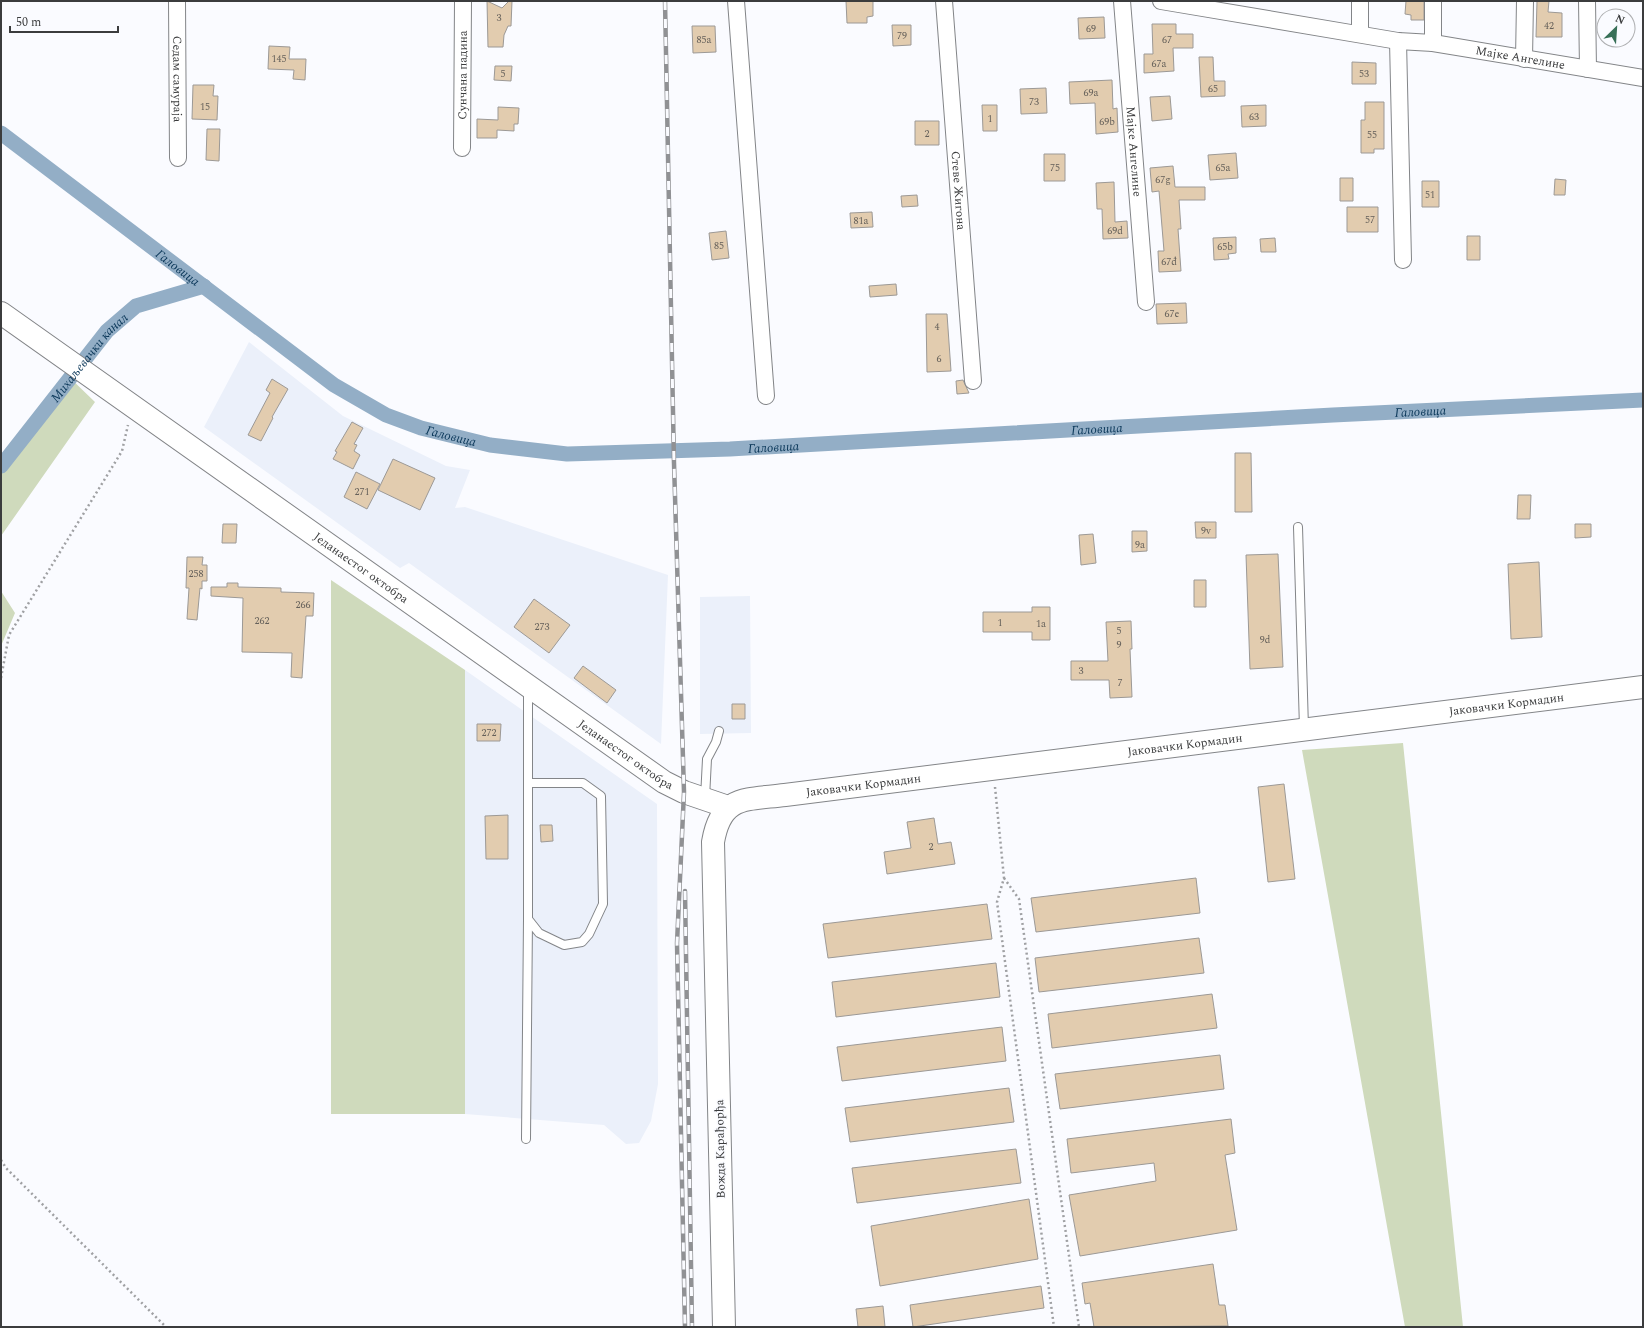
<svg xmlns="http://www.w3.org/2000/svg" width="1644" height="1328" viewBox="0 0 1644 1328" font-family="Spectral,serif">
<style>
.built{fill:#ebf0fa}
.green{fill:#cfdabc}
.lines{fill:none;stroke-linecap:round;stroke-linejoin:round}
.canal{stroke:#93aec6;stroke-width:15}
.building{fill:#e2ccaf;stroke:#9c9996}
.service-casing{stroke:#838588;stroke-width:10}
.minor-casing{stroke:#838588;stroke-width:18}
.secondary-casing{stroke:#838588;stroke-width:24}
.path{stroke:#9fa0a3;stroke-width:2.5;stroke-dasharray:2 3;stroke-linecap:butt}
.service{stroke:#fff;stroke-width:8}
.minor{stroke:#fff;stroke-width:16}
.secondary{stroke:#fff;stroke-width:22}
.rail-casing{stroke:#909194;stroke-width:4.5}
.rail{stroke:#fafbff;stroke-width:3;stroke-dasharray:9;stroke-linecap:butt}
.labels{text-anchor:middle;stroke-width:3;stroke-linejoin:round;paint-order:stroke}
.number-label{font-size:10px;fill:#65605a}
.street-label{font-size:12px;fill:#3b3c3d;stroke:#fafbff}
.water-label{font-size:13px;font-style:italic;fill:#093658;stroke:#fafbff}
</style>
<rect width="100%" height="100%" fill="#fafbff"/>
<!-- built -->
<path class="built" d="M249 342 343 416 446 466 470 470 455 508 465 507 668 575 661 744 409 563 400 568 204 427Z
M750 596 751 733 700 734V597Z
M465 670 657 804 658 1084 651 1121 639 1143 626 1144 604 1125 465 1114Z"/>
<!-- green -->
<path class="green" d="M66 374 95 402 1 536V455Z
M331 580 465 670V1114H331Z
M1 591 15 613 1 646Z
M1403 743 1463 1327H1405L1302 750Z"/>
<g class="lines">
<!-- canal -->
<g class="canal">
<path id="s1" d="M1 133 334 385 386 415 421 428 490 445 567 454 730 449 1333 415 1643 400"/>
<path id="s2" d="M1 466 107 331 136 306 204 286"/>
</g>
</g>
<!-- building -->
<path class="building" d="M487 1 502 8 509 1H512L511 26H508L504 35 503 47H488Z
M846 1H873V16L867 17V23H847Z
M1406 1H1424V20H1411V15L1405 14Z
M1537 1H1549L1548 12 1562 13V37H1536Z
M1104 17 1105 38 1079 39 1078 18Z
M1152 24H1176V34H1193V48H1173L1174 71 1144 73V54H1153Z
M892 25H911V45L893 46Z
M692 26H715L716 52 693 53Z
M269 46 290 47 289 59H306L305 80 293 79 294 70 268 69Z
M1199 57H1213L1214 81H1225V96L1201 97Z
M1352 62 1376 63V84H1352Z
M495 66H512L511 81 494 80Z
M1112 80 1113 109 1117 108 1118 132 1096 134 1095 103 1070 104 1069 82Z
M193 85H214L213 96H218L217 120 192 119Z
M1046 88 1047 113 1021 114 1020 89Z
M1170 96 1172 119 1152 121 1150 97Z
M1365 102H1384V149H1374V153H1361V120H1365Z
M982 105H997V131H983Z
M1266 105V126L1242 127 1241 106Z
M498 107 519 108 518 124H514V131L497 130V138H477V119L498 120Z
M915 121H939V145H915Z
M207 129H220L219 161 206 160Z
M1236 153 1238 178 1210 180 1208 155Z
M1044 154H1065V181H1044Z
M1173 166 1175 187H1205V200H1179L1181 229H1178L1181 271 1159 272 1158 251H1164L1159 191 1152 192 1150 168Z
M1340 178H1353V201H1340Z
M1555 179 1566 180 1565 195H1554Z
M1422 181H1439V207H1422Z
M1114 182 1115 222 1127 221 1128 238 1103 239 1102 209H1097L1096 183Z
M917 195 918 206 902 207 901 196Z
M1347 207H1378V232H1347Z
M872 212 873 227 851 228 850 213Z
M726 231 729 258 712 260 709 233Z
M1467 236H1480V260H1467Z
M1236 237V253L1228 254 1229 259 1214 260 1213 238Z
M1275 238 1276 252H1261L1260 239Z
M896 284 897 295 870 297 869 286Z
M1186 303 1187 323 1157 324 1156 304Z
M926 314H947L951 371 927 372Z
M272 379 288 389 272 417 273 418 261 441 248 435 270 393 266 390Z
M963 380 969 393 957 394 956 381Z
M352 422 363 428 354 444 357 445 354 451 360 455 353 469 333 459 337 452 335 451Z
M1235 453H1251L1252 512H1235Z
M393 459 435 478 420 510 378 490Z
M356 472 380 484 367 509 344 497Z
M1518 495H1531L1530 519H1517Z
M1195 522H1216V538H1196Z
M223 524H237L236 543H222Z
M1575 524H1591V537L1575 538Z
M1132 531H1147V551L1132 552Z
M1093 534 1096 563 1081 565 1079 535Z
M1278 554 1283 667 1250 669 1246 555Z
M187 557H203L202 565H207V581H202V589L200 588 197 620 187 619 189 588H186Z
M1539 562 1542 637 1511 639 1508 564Z
M1194 580H1206V607H1194Z
M227 583H238V587L281 588V592L314 593 313 616H306L302 678 291 677 292 653 242 652 243 598 211 596V587H227Z
M534 599 570 625 549 653 514 627Z
M1032 607H1050V640H1032V632H983V612H1032Z
M1131 621 1132 649H1130L1132 697 1110 698 1109 680H1071V661H1108L1106 622Z
M583 666 616 690 607 703 574 678Z
M732 704H745V719H732Z
M477 724H501L500 741H477Z
M1284 784 1295 879 1268 882 1258 787Z
M508 815V859H486L485 816Z
M934 818 938 844 951 842 955 864 887 874 884 852 911 848 907 822Z
M540 825H552L553 841 541 842Z
M1196 878 1200 913 1036 932 1031 898Z
M987 904 992 939 828 958 823 924Z
M1199 938 1204 973 1039 992 1035 958Z
M996 963 1000 997 836 1017 832 982Z
M1212 994 1217 1028 1052 1048 1048 1014Z
M1002 1027 1006 1061 842 1081 837 1047Z
M1220 1055 1224 1089 1060 1109 1055 1074Z
M1009 1088 1014 1122 850 1142 845 1108Z
M1231 1119 1235 1153 1225 1155 1237 1230 1080 1256 1069 1195 1156 1181 1154 1163 1071 1173 1067 1139Z
M1016 1149 1021 1183 857 1203 852 1168Z
M1029 1199 1038 1259 880 1286 871 1226Z
M1213 1264 1219 1305H1225L1228 1326 1094 1327 1090 1303 1085 1304 1082 1283Z
M1041 1286 1044 1308 913 1327 910 1305Z
M883 1306 885 1327H858L856 1309Z"/>
<g class="lines">
<defs>
<path id="service" d="M1298 527 1304 728
M528 688V919L539 933 564 945 582 942 589 934 603 904 601 796 583 783H528
M705 798 707 759 716 742 719 731
M526 1139 528 919"/>
<g id="minor">
<path id="s3" d="M177 1 178 158"/>
<path d="M736 1 766 396"/>
<path id="s4" d="M944 1 973 381"/>
<path id="s5" d="M1122 1 1146 302"/>
<path id="s6" d="M1161 1 1398 41 1433 43 1643 78"/>
<path d="M1360 1V34"/>
<path d="M1433 1V43"/>
<path d="M1587 1 1588 69"/>
<path d="M1398 41 1403 260"/>
<path d="M1524 59 1525 1"/>
<path id="s7" d="M462 148 463 1"/>
</g>
<g id="secondary">
<path id="s8" d="M1 313 664 782 684 792 728 807"/>
<path id="s9" d="M724 1327 713 842C721 795 745 800 785 795L1643 687"/>
</g>
</defs>
<!-- service casing -->
<use href="#service" class="service-casing"/>
<!-- minor casing -->
<use href="#minor" class="minor-casing"/>
<!-- secondary casing -->
<use href="#secondary" class="secondary-casing"/>
<!-- path -->
<path class="path" d="M1 678 9 635 122 451 128 425
M995 787 1004 878 997 902 1054 1327
M1004 878 1019 899 1079 1327
M1 1160 6 1168 166 1327"/>
<!-- service -->
<use href="#service" class="service"/>
<!-- minor -->
<use href="#minor" class="minor"/>
<!-- secondary -->
<use href="#secondary" class="secondary"/>
<defs>
<path id="rail" d="M665 1 674 463 684 792 677 943 685 1327
M685 891 692 1327"/>
</defs>
<!-- rail casing -->
<use href="#rail" class="rail-casing"/>
<!-- rail -->
<use href="#rail" class="rail"/>
</g>
<g class="labels">
<!-- number labels -->
<g class="number-label">
<text x="499" y="21">3</text>
<text x="1549" y="29">42</text>
<text x="1091" y="32">69</text>
<text x="902" y="39">79</text>
<text x="704" y="43">85a</text>
<text x="1167" y="43">67</text>
<text x="279" y="62">145</text>
<text x="1159" y="67">67a</text>
<text x="503" y="77">5</text>
<text x="1364" y="77">53</text>
<text x="1213" y="92">65</text>
<text x="1091" y="96">69a</text>
<text x="1034" y="105">73</text>
<text x="205" y="110">15</text>
<text x="1254" y="120">63</text>
<text x="990" y="122">1</text>
<text x="1107" y="125">69b</text>
<text x="927" y="137">2</text>
<text x="1372" y="138">55</text>
<text x="1055" y="171">75</text>
<text x="1223" y="171">65a</text>
<text x="1163" y="183">67g</text>
<text x="1430" y="198">51</text>
<text x="1370" y="223">57</text>
<text x="861" y="224">81a</text>
<text x="1115" y="234">69d</text>
<text x="719" y="249">85</text>
<text x="1225" y="250">65b</text>
<text x="1169" y="265">67đ</text>
<text x="1172" y="317">67e</text>
<text x="937" y="330">4</text>
<text x="939" y="362">6</text>
<text x="362" y="495">271</text>
<text x="1206" y="534">9v</text>
<text x="1140" y="548">9a</text>
<text x="196" y="577">258</text>
<text x="303" y="608">266</text>
<text x="262" y="624">262</text>
<text x="1000" y="626">1</text>
<text x="1041" y="627">1a</text>
<text x="542" y="630">273</text>
<text x="1119" y="634">5</text>
<text x="1265" y="643">9d</text>
<text x="1119" y="648">9</text>
<text x="1081" y="674">3</text>
<text x="1120" y="686">7</text>
<text x="489" y="736">272</text>
<text x="931" y="850">2</text>
</g>
<!-- street labels -->
<g class="street-label">
<text dy="4" stroke="none"><textPath href="#s6" startOffset="364">Мајке Ангелине</textPath></text>
<text dy="4" stroke="none"><textPath href="#s7" startOffset="73">Сунчана падина</textPath></text>
<text dy="4" stroke="none"><textPath href="#s3" startOffset="78">Седам самураја</textPath></text>
<text dy="4" stroke="none"><textPath href="#s5" startOffset="151">Мајке Ангелине</textPath></text>
<text dy="4" stroke="none"><textPath href="#s4" startOffset="190">Стеве Жигона</textPath></text>
<text dy="4" stroke="none"><textPath href="#s8" startOffset="441">Једанаестог октобра</textPath></text>
<text dy="4" stroke="none"><textPath href="#s9" startOffset="1309">Јаковачки Кормадин</textPath></text>
<text dy="4" stroke="none"><textPath href="#s9" startOffset="985">Јаковачки Кормадин</textPath></text>
<text dy="4" stroke="none"><textPath href="#s8" startOffset="765">Једанаестог октобра</textPath></text>
<text dy="4" stroke="none"><textPath href="#s9" startOffset="661">Јаковачки Кормадин</textPath></text>
<text transform="translate(720 1149) rotate(-91)" y="4">Вожда Карађорђа</text>
</g>
<!-- water labels -->
<g class="water-label">
<text dy="5" stroke="none"><textPath href="#s1" startOffset="222">Галовица</textPath></text>
<text dy="5" stroke="none"><textPath href="#s2" startOffset="140">Михаљевачки канал</textPath></text>
<text dy="5" stroke="none"><textPath href="#s1" startOffset="1518">Галовица</textPath></text>
<text dy="5" stroke="none"><textPath href="#s1" startOffset="1194">Галовица</textPath></text>
<text dy="5" stroke="none"><textPath href="#s1" startOffset="546">Галовица</textPath></text>
<text dy="5" stroke="none"><textPath href="#s1" startOffset="870">Галовица</textPath></text>
</g>
</g>
<!-- border -->
<rect width="1644" height="1328" fill="none" stroke="#3b3c3d" stroke-width="4"/>
<!-- north arrow -->
<g transform="translate(1616 28) rotate(25)"><circle r="19" fill="#fafbff" stroke="#aeafb1"/>
<path d="M0-3L7 15L0 10L-7 15Z" fill="#387058"/>
<text y="-6" font-size="11" font-weight="bold" text-anchor="middle" fill="#3b3c3d">N</text>
</g>
<!-- scale -->
<path d="M10 26v6h108v-6" fill="none" stroke="#3b3c3d" stroke-width="2"/>
<text x="16" y="26" font-size="12" fill="#3b3c3d" stroke="#fafbff" stroke-width="3" paint-order="stroke">50 m</text>
</svg>
